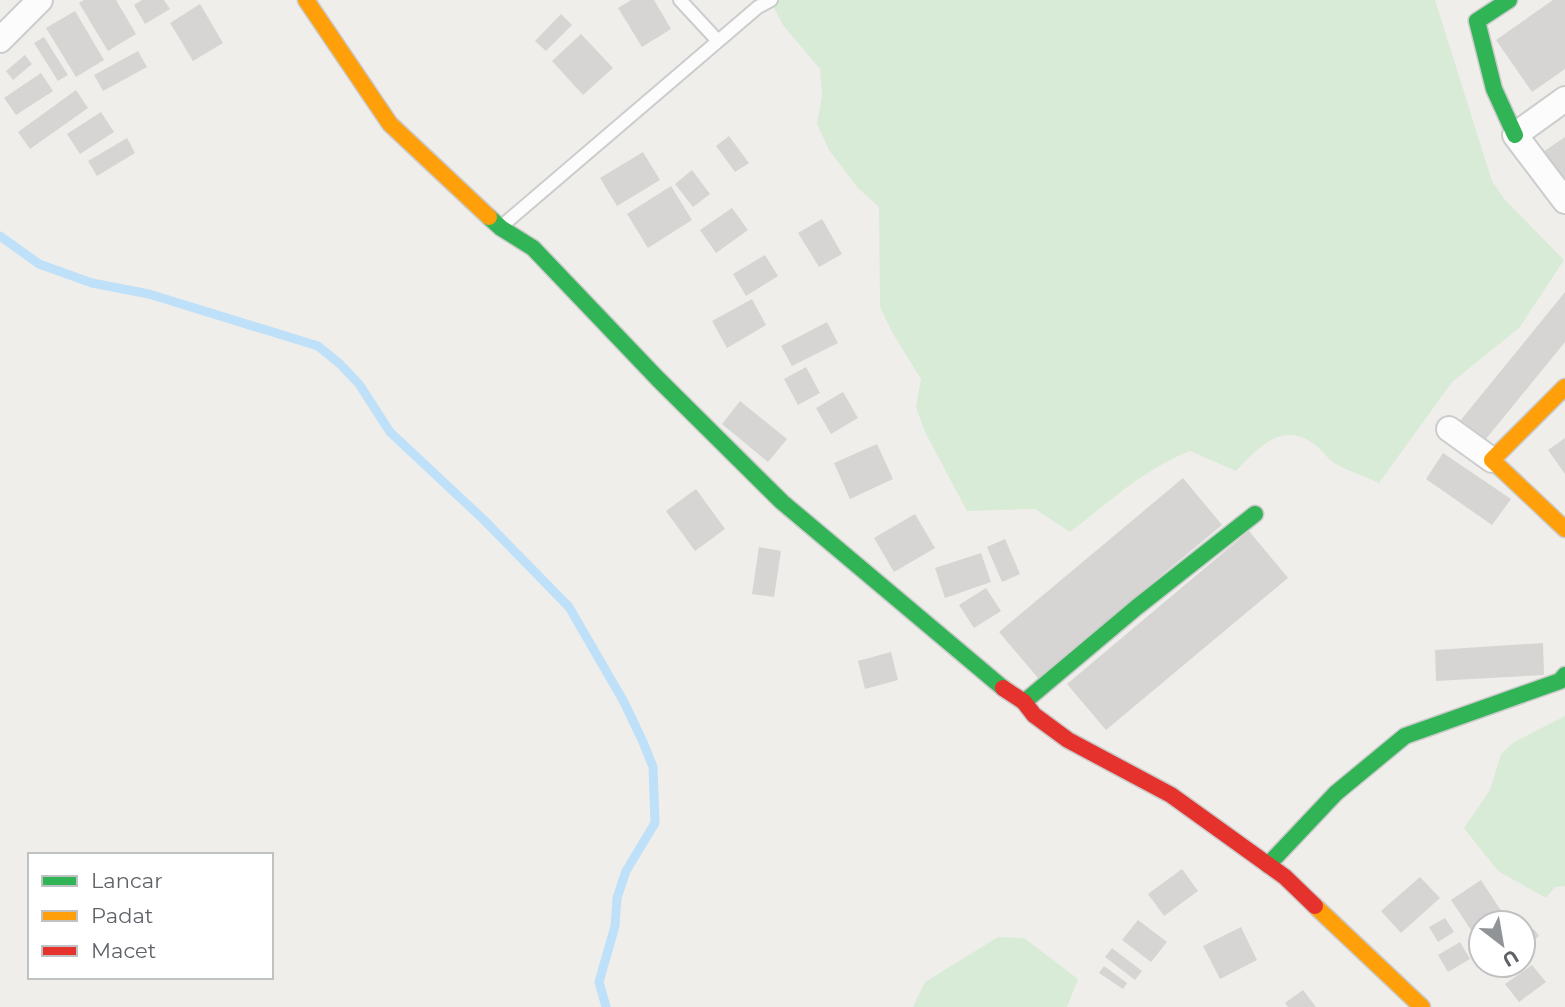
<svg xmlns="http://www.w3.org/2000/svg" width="1565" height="1007" viewBox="0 0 1565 1007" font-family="Montserrat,sans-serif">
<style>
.green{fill:#d8ebd6}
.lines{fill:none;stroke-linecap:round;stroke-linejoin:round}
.stream{stroke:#bfe0f9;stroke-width:9}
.building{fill:#d6d5d3}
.lane-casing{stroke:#cbcccc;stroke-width:16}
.street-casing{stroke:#cbcccc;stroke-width:28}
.fast-casing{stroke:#cacacb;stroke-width:19}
.slow-casing{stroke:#cacacb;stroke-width:19}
.jam-casing{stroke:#cacacb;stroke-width:19}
.lane{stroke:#fdfcfc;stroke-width:12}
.street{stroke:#fdfcfc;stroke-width:24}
.fast{stroke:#30b455;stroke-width:16}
.slow{stroke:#ff9f0a;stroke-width:16}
.jam{stroke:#e5322d;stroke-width:16}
</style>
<rect width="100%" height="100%" fill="#efeeea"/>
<!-- green -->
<path class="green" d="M770 0H1435L1492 181 1505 200 1564 260 1519 328 1452 382 1379 483C1365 476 1347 471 1334 463 1327 458 1321 449 1314 444 1281 420 1257 449 1236 471L1190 451C1145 468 1108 503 1070 532L1035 509 967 511 925 432 916 407 921 379 892 332 880 307 879 207 858 188 829 150 817 124 822 96 820 69 783 25Z
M1565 716V886L1555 887 1546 898 1498 871 1464 828 1490 790 1501 754 1514 742Z
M998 937 1024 938 1078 979 1067 1007H913L925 982Z"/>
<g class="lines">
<!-- stream -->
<path class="stream" d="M0 236 39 264 92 283 149 294 318 346 340 364 359 384 390 432 484 520 569 607 624 702 643 742 653 767 655 823 626 871 617 898 615 926 599 982 606 1007"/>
</g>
<!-- building -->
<path class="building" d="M84 0H116L136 34 108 51 79 3Z
M142 0H164L170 9 145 24 134 5Z
M631 0H654L671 29 642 47 618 8Z
M1553 0H1565V69L1532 92 1496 40Z
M200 4 223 43 193 61 170 23Z
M75 11 104 60 76 77 46 28Z
M561 14 572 25 546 51 535 41Z
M581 34 613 68 583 95 552 61Z
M44 37 68 75 58 81 34 43Z
M138 51 147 67 103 91 94 75Z
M25 55 32 64 13 80 6 71Z
M41 73 53 91 16 115 4 98Z
M76 90 88 108 30 149 18 132Z
M101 112 114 132 80 154 67 134Z
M729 136 749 163 735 172 716 146Z
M1565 137V184L1543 152Z
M127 138 135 153 97 176 88 161Z
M643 152 660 180 617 206 600 178Z
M692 170 710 194 693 207 675 184Z
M671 186 692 220 648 248 627 214Z
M732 208 748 230 716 253 700 230Z
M822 219 842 254 819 267 798 233Z
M765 255 778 276 746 296 733 274Z
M1565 292V342L1481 445 1456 426Z
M752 299 766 325 727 348 712 321Z
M827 322 838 343 792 366 781 346Z
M806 367 820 393 798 405 784 379Z
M843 392 858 418 831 434 816 408Z
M740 401 787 439 768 462 722 424Z
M1565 438V474L1548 450Z
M877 444 893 479 850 499 834 463Z
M1443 453 1511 499 1492 525 1426 479Z
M1183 478 1222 525 1038 678 999 632Z
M696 489 725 529 695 551 666 511Z
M915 514 935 548 894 572 874 538Z
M1249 531 1288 578 1106 730 1067 684Z
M1005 539 1020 574 1002 582 987 547Z
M759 547 781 551 774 597 752 594Z
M981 553 991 582 945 598 935 568Z
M986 588 1001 611 974 628 959 605Z
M1543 643 1544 675 1436 681 1435 650Z
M891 652 898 680 865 689 858 661Z
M1182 869 1198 891 1164 916 1148 894Z
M1420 877 1440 898 1401 933 1381 911Z
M1481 880 1509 923H1481V941L1479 942 1451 900Z
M1445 918 1454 932 1438 942 1429 927Z
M1138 920 1167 942 1151 962 1122 940Z
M1241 927 1257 960 1220 979 1203 946Z
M1534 929 1539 936 1523 948V936Z
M1460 942 1470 959 1448 972 1438 955Z
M1112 948 1142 971 1135 980 1105 957Z
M1532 965 1546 982 1519 1002 1505 984Z
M1104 966 1127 983 1123 989 1099 973Z
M1303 990 1316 1007H1288L1285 1003Z"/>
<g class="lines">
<defs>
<path id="lane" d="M680 0 718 41
M503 225 758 7 771 0"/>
<path id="street" d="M0 40 40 0
M1565 99 1515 135 1565 201
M1449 429 1492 460"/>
<path id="fast" d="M1509 0 1477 21 1494 89 1515 135
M489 217 501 228 533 248 658 379 782 502 1003 688
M1024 702 1137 607 1255 514
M1268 865 1336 793 1405 736 1560 681 1565 675"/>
<path id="slow" d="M306 0 390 124 489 217
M1565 387 1492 460 1565 529
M1315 906 1422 1007"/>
<path id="jam" d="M1003 688 1024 702 1034 715 1068 740 1171 795 1285 877 1315 906"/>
</defs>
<!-- lane casing -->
<use href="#lane" class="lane-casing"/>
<!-- street casing -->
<use href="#street" class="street-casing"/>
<!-- fast casing -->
<use href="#fast" class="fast-casing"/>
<!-- slow casing -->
<use href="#slow" class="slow-casing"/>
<!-- jam casing -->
<use href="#jam" class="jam-casing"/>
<!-- lane -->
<use href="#lane" class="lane"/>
<!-- street -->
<use href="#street" class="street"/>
<!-- fast -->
<use href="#fast" class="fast"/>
<!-- slow -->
<use href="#slow" class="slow"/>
<!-- jam -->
<use href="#jam" class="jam"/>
</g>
<!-- legend -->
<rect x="28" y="853" width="245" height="126" fill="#ffffff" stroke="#bfc1c3" stroke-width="2"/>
<rect x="42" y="876" width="35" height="10" fill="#30b455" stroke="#bfc1c3" stroke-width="2"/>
<text x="91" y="888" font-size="21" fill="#5f6368">Lancar</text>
<rect x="42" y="911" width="35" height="10" fill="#ff9f0a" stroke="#bfc1c3" stroke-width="2"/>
<text x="91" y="923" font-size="21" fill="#5f6368">Padat</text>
<rect x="42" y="946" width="35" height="10" fill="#e5322d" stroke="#bfc1c3" stroke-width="2"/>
<text x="91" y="958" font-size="21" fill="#5f6368">Macet</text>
<!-- north arrow -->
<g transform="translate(1502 944) rotate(149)"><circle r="33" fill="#ffffff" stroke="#bfc1c3" stroke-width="2"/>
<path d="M0-5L12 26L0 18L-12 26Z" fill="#919496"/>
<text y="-10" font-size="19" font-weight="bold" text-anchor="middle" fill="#5f6368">U</text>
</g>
</svg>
